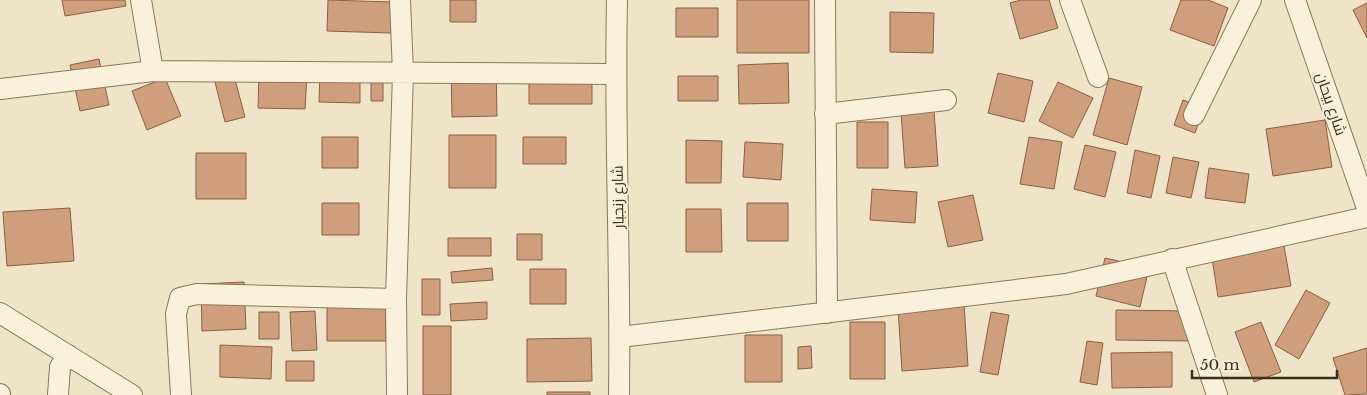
<svg xmlns="http://www.w3.org/2000/svg" width="1367" height="395" viewBox="0 0 1367 395" font-family="'Libre Baskerville',Cairo,serif">
<style>
.building{fill:#cf9f7d;stroke:#8d5f41}
.lines{fill:none;stroke-linecap:round;stroke-linejoin:round}
.minor-casing{stroke:#8d765c;stroke-width:22}
.minor{stroke:#faf1dc;stroke-width:20}
.labels{text-anchor:middle;stroke-width:4;stroke-linejoin:round;paint-order:stroke}
.street-label{font-size:15px;fill:#3d2e20;stroke:#f7eed8}
</style>
<rect width="100%" height="100%" fill="#f0e4c8"/>
<!-- building -->
<path class="building" d="M62 0H125L126 6 65 16Z
M328 0 392 2 391 33 327 31Z
M450 0H476V22H450Z
M737 0H809V53H737Z
M1021 0H1049L1058 28 1020 39 1010 3Z
M1181 0H1208L1228 8 1214 46 1170 30Z
M1367 3V38L1353 10Z
M676 8H718V37H676Z
M890 12 934 13 933 53 890 52Z
M99 59 109 105 80 111 70 65Z
M230 61 245 117 225 122 211 66Z
M788 63 789 103 739 104 738 65Z
M451 65H496L497 116 452 117Z
M529 69 592 70V104H529Z
M320 70 360 71V103L319 102Z
M259 72 307 74 305 109 258 108Z
M998 73 1033 81 1024 122 988 113Z
M678 76H718V101H678Z
M165 78 181 116 147 130 132 91Z
M1109 78 1142 87 1127 145 1093 135Z
M371 82H383V101H371Z
M1058 82 1093 98 1073 138 1039 121Z
M1183 100 1204 108 1195 133 1174 125Z
M934 111 938 166 905 168 901 113Z
M1325 120 1332 167 1273 176 1266 129Z
M857 122H888V168H857Z
M449 135H496V188H449Z
M322 137H358V168H322Z
M523 137H566V164H523Z
M1029 137 1062 142 1054 189 1020 184Z
M686 140 722 141 721 183H686Z
M745 142 783 144 781 180 743 177Z
M1085 145 1116 152 1105 197 1074 189Z
M1135 150 1160 156 1151 198 1127 193Z
M196 153H246V199H196Z
M1173 157 1199 162 1191 198 1166 193Z
M1209 168 1249 174 1245 203 1205 198Z
M872 189 917 192 915 223 870 220Z
M973 195 983 240 948 247 938 202Z
M322 203H359V235H322Z
M747 203H788V241H747Z
M70 208 74 261 7 266 3 212Z
M686 209H721L722 252H686Z
M517 234H542V260H517Z
M1282 234 1291 286 1218 297 1210 245Z
M448 238H491V256H448Z
M1105 258 1149 268 1140 307 1096 296Z
M492 268 493 280 452 283 451 272Z
M530 269H566V304H530Z
M422 279H440V315H422Z
M244 282 246 329 202 331 201 284Z
M1306 290 1330 303 1299 359 1275 345Z
M327 294H386V341H327Z
M487 302V319L451 321 450 304Z
M964 304 968 366 902 371 898 308Z
M1116 310 1188 311V341L1116 340Z
M315 311 317 350 292 351 290 312Z
M259 312H279V339H259Z
M991 312 1009 315 998 375 980 372Z
M850 322H885V379H850Z
M1261 322 1281 372 1254 382 1235 332Z
M423 326H451V395H423Z
M745 335H782V382H745Z
M591 338 592 381 527 382V339Z
M1087 341 1103 343 1097 385 1080 382Z
M220 345 272 347 271 379 220 377Z
M811 346 812 368 798 369V347Z
M1367 348V394L1345 395 1333 358Z
M1172 352V387L1112 388 1111 353Z
M286 361H314V381H286Z
M547 392H590V395H547Z"/>
<g class="lines">
<defs>
<path id="minor" d="M141 0 153 71
M617 0C614 132 621 263 619 395
M825 0 827 313
M1070 0 1098 77
M1295 0 1367 208
M0 89 153 71 615 74
M825 114 946 100
M1194 115 1251 0
M1172 259 1217 395
M0 313 132 395
M620 337 1066 284 1367 217
M0 394V395
M58 395 60 367 68 355
M181 395 176 314 180 298 197 294 396 299
M397 395 396 299 403 73 400 0"/>
</defs>
<!-- minor casing -->
<use href="#minor" class="minor-casing"/>
<!-- minor -->
<use href="#minor" class="minor"/>
</g>
<g class="labels">
<!-- street labels -->
<g class="street-label">
<text transform="translate(1331 104) rotate(71)" y="5">شارع بيحان</text>
<text transform="translate(618 197) rotate(-91)" y="5">شارع زنجبار</text>
</g>
</g>
<!-- scale -->
<path d="M1192 370v8h145v-8" fill="none" stroke="#3d2e20" stroke-width="2.5"/>
<text x="1200" y="370" font-size="15" fill="#3d2e20" stroke="#f7eed8" stroke-width="4" paint-order="stroke">50 m</text>
</svg>
